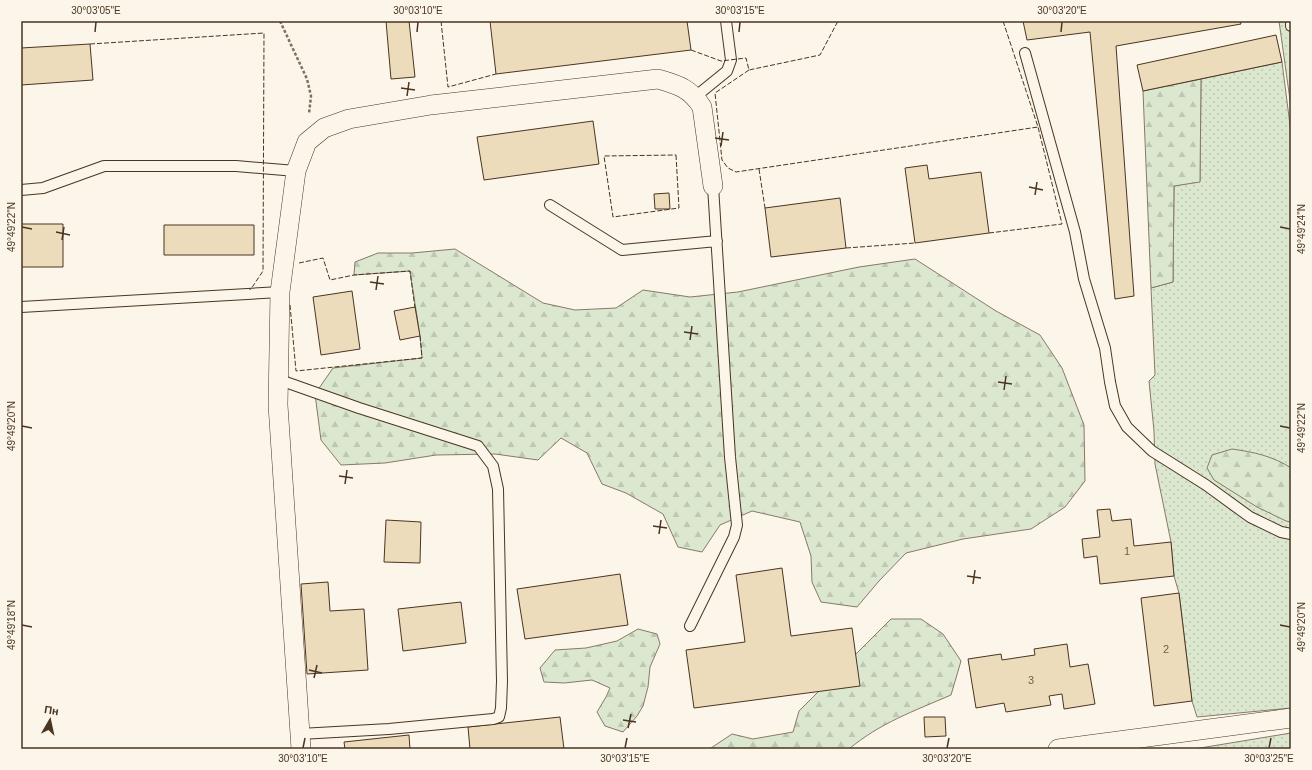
<svg xmlns="http://www.w3.org/2000/svg" width="1312" height="770" viewBox="0 0 1312 770" font-family="Helvetica,sans-serif">
<style>
.grass{fill:url(#grass-dots);stroke:#887966}
.forest{fill:url(#forest-firs);stroke:#887966}
.building{fill:#ecdcbc;stroke:#4a3520}
.lines{fill:none;stroke-linecap:round;stroke-linejoin:round}
.lane-casing{stroke:#4a3520;stroke-width:12}
.street-casing{stroke:#4a3520;stroke-width:20}
.path{stroke:#7f6f5c;stroke-width:2.5;stroke-dasharray:3 2;stroke-linecap:butt}
.lane{stroke:#fbf6e9;stroke-width:10}
.street{stroke:#fbf6e9;stroke-width:19}
.fence{stroke:#4a3520;stroke-width:1;stroke-dasharray:5 2;stroke-linecap:butt}
.ticks{fill:none;stroke:#4a3520;stroke-width:1.5}
.labels{text-anchor:middle;stroke-width:3;stroke-linejoin:round;paint-order:stroke}
.number-label{font-size:11px;fill:#725f47}
.neatline{fill:none;stroke:#4a3520;stroke-width:1.5}
.ticks-label{font-size:10px;text-anchor:middle;fill:#4a3520}
</style>
<defs>
<pattern id="grass-dots" width="8" height="8" patternUnits="userSpaceOnUse"><rect width="8" height="8" fill="#dce7d0"/><path d="M2 2h.1M6 6h.1" fill="none" stroke="#bec7b2" stroke-width="1.8" stroke-linecap="round"/></pattern>
<pattern id="forest-firs" width="22" height="20" patternUnits="userSpaceOnUse"><rect width="22" height="20" fill="#dce7d0"/><path d="M5 1l3.5 6h-7zM16 11l3.5 6h-7z" fill="#bec7b2"/></pattern>
</defs>
<rect width="100%" height="100%" fill="#fbf6e9"/>
<!-- grass -->
<path class="grass" d="M1279 21H1291V107Z
M1282 62 1291 133V708L1197 717 1192 701 1179 593 1174 576 1171 542 1155 464 1154 431 1149 381 1155 375 1151 288 1173 282 1174 186 1200 181 1201 79Z
M1291 733V749H1194Z"/>
<!-- forest -->
<path class="forest" d="M1201 79 1200 182 1174 186 1173 282 1151 288 1143 91Z
M455 249 543 303 575 310 616 308 643 290 690 297 738 292 859 267 915 259 996 311 1040 335 1062 368 1084 425 1085 481 1065 507 1031 529 963 539 906 553 879 581 857 607 821 602 812 582 811 556 800 522 752 511 720 525 702 552 678 547 663 514 626 493 602 484 587 453 561 438 538 460 495 454 436 455 385 463 341 465 321 440 315 394 333 368 422 358C420 329 414 300 410 271L354 275 355 262 378 253H412Z
M1232 449C1253 452 1273 456 1291 468V522L1286 521 1257 507 1214 480 1207 468 1212 455Z
M891 619H921L943 634 961 661 951 695C914 711 880 723 849 749H705L711 748 732 734 753 739 793 732 799 711Z
M638 629 657 634 660 644 650 667 648 687 643 706 637 716 623 732 605 726 597 712 606 697 610 688 592 680 564 683 544 682 540 668 555 650 586 648 617 641Z"/>
<!-- building -->
<path class="building" d="M386 21H409L415 77 391 79Z
M490 21H687L691 50 496 74Z
M1023 21H1240L1241 24 1116 46 1134 296 1115 299 1090 32 1027 40Z
M1276 35 1282 62 1143 91 1137 65Z
M90 44 93 80 21 85V48Z
M593 121 599 164 484 180 477 137Z
M927 165 929 179 981 172 989 233 915 243 905 168Z
M669 193 670 209H655L654 194Z
M840 198 846 248 771 257 765 208Z
M21 224H63V267H21Z
M164 225H254V255H164Z
M352 291 360 349 321 355 313 297Z
M415 307 420 336 400 340 394 311Z
M1110 509 1112 521 1131 519 1134 546 1171 542 1174 576 1100 584 1097 556 1084 558 1082 539 1100 537 1097 510Z
M386 520 421 522 420 563 384 562Z
M782 568 791 636 852 628 860 686 694 708 686 650 745 642 736 575Z
M620 574 628 625 525 639 517 589Z
M328 582 330 611 364 609 368 670 307 674 301 584Z
M1179 593 1192 701 1154 706 1141 598Z
M461 602 466 643 403 651 398 609Z
M1067 644 1070 667 1088 664 1095 704 1064 709 1062 694 1049 696 1051 705 1006 712 1004 703 976 708 968 659 1001 654 1002 660 1035 655 1034 649Z
M560 717 564 749H470L468 727Z
M924 717H945L946 736 925 737Z
M409 735 410 749H345L344 742Z"/>
<g class="lines">
<defs>
<path id="lane" d="M1291 24V26
M1025 53 1075 232 1084 279 1105 348 1110 382 1115 406 1127 427 1152 451 1206 485 1250 517 1281 532 1291 534
M695 97 727 71 731 60 726 21
M21 190 43 188 104 166H236L296 171
M550 205 622 250 717 241
M21 307 280 292
M277 379 359 408 478 446 493 466 498 489 502 681 501 708 499 717 493 719 389 729 300 734
M690 626 734 537 737 525 730 457 713 186"/>
<path id="street" d="M301 749 278 405 280 292 296 171 307 142 324 128 349 119 431 105 658 79C678 85 690 88 702 107L713 186
M1058 749 1291 718"/>
</defs>
<!-- lane casing -->
<use href="#lane" class="lane-casing"/>
<!-- street casing -->
<use href="#street" class="street-casing"/>
<!-- path -->
<path class="path" d="M280 21 307 79 311 96 309 114"/>
<!-- lane -->
<use href="#lane" class="lane"/>
<!-- street -->
<use href="#street" class="street"/>
<!-- fence -->
<path class="fence" d="M441 21 448 87 496 74
M90 44 264 33 263 271 251 289H249
M691 50 721 61 746 58 749 70 820 55 838 21
M749 70 715 93 722 160 728 168 736 172 1038 127
M676 155 679 208 613 217 604 156Z
M759 169 765 208
M989 233 1062 224 1038 127 1003 21
M846 248 915 243
M299 263 323 258 330 280 354 275 410 271 415 308
M290 305 296 371 422 358 420 334"/>
</g>
<!-- ticks -->
<path class="ticks" d="M95 32 96 22M417 32 418 22M739 32 740 22M1061 32 1062 22M401 88 415 90M407 96 409 82M715 138 729 140M721 146 723 132M1029 187 1043 190M1035 195 1037 182M22 227 32 229M1280 227 1290 229M56 232 70 235M62 240 64 227M370 282 384 284M376 290 378 276M684 332 698 334M690 340 692 326M998 382 1012 384M1004 390 1006 376M22 426 32 428M1280 426 1290 428M339 476 353 478M345 484 347 470M653 526 667 528M659 534 661 520M967 576 981 578M973 584 975 570M22 625 32 627M1280 625 1290 627M309 670 322 673M314 678 317 665M623 720 636 722M628 728 631 714M303 748 305 738M625 748 627 738M947 748 949 738M1269 748 1271 738"/>
<g class="labels">
<!-- number labels -->
<g class="number-label">
<text x="1127" y="555">1</text>
<text x="1166" y="653">2</text>
<text x="1031" y="684">3</text>
</g>
</g>
<!-- border -->
<rect width="1312" height="770" fill="none" stroke="#fbf6e9" stroke-width="44"/>
<!-- north arrow -->
<g transform="translate(50 720) rotate(9)" stroke="#fbf6e9" stroke-width="3" paint-order="stroke">
<path d="M0-3L7 15L0 10L-7 15Z" fill="#4a3520"/>
<text y="-6" font-size="11" font-weight="bold" text-anchor="middle" fill="#4a3520">Пн</text>
</g>
<rect x="22" y="22" width="1268" height="726" class="neatline"/>
<g class="ticks-label">
<text x="96" y="14">30°03'05"E</text>
<text x="418" y="14">30°03'10"E</text>
<text x="740" y="14">30°03'15"E</text>
<text x="1062" y="14">30°03'20"E</text>
<text transform="translate(11 227) rotate(-90)" y="4">49°49'22"N</text>
<text transform="translate(1301 229) rotate(-90)" y="4">49°49'24"N</text>
<text transform="translate(11 426) rotate(-90)" y="4">49°49'20"N</text>
<text transform="translate(1301 428) rotate(-90)" y="4">49°49'22"N</text>
<text transform="translate(11 625) rotate(-90)" y="4">49°49'18"N</text>
<text transform="translate(1301 627) rotate(-90)" y="4">49°49'20"N</text>
<text x="303" y="762">30°03'10"E</text>
<text x="625" y="762">30°03'15"E</text>
<text x="947" y="762">30°03'20"E</text>
<text x="1269" y="762">30°03'25"E</text>
</g>
</svg>
